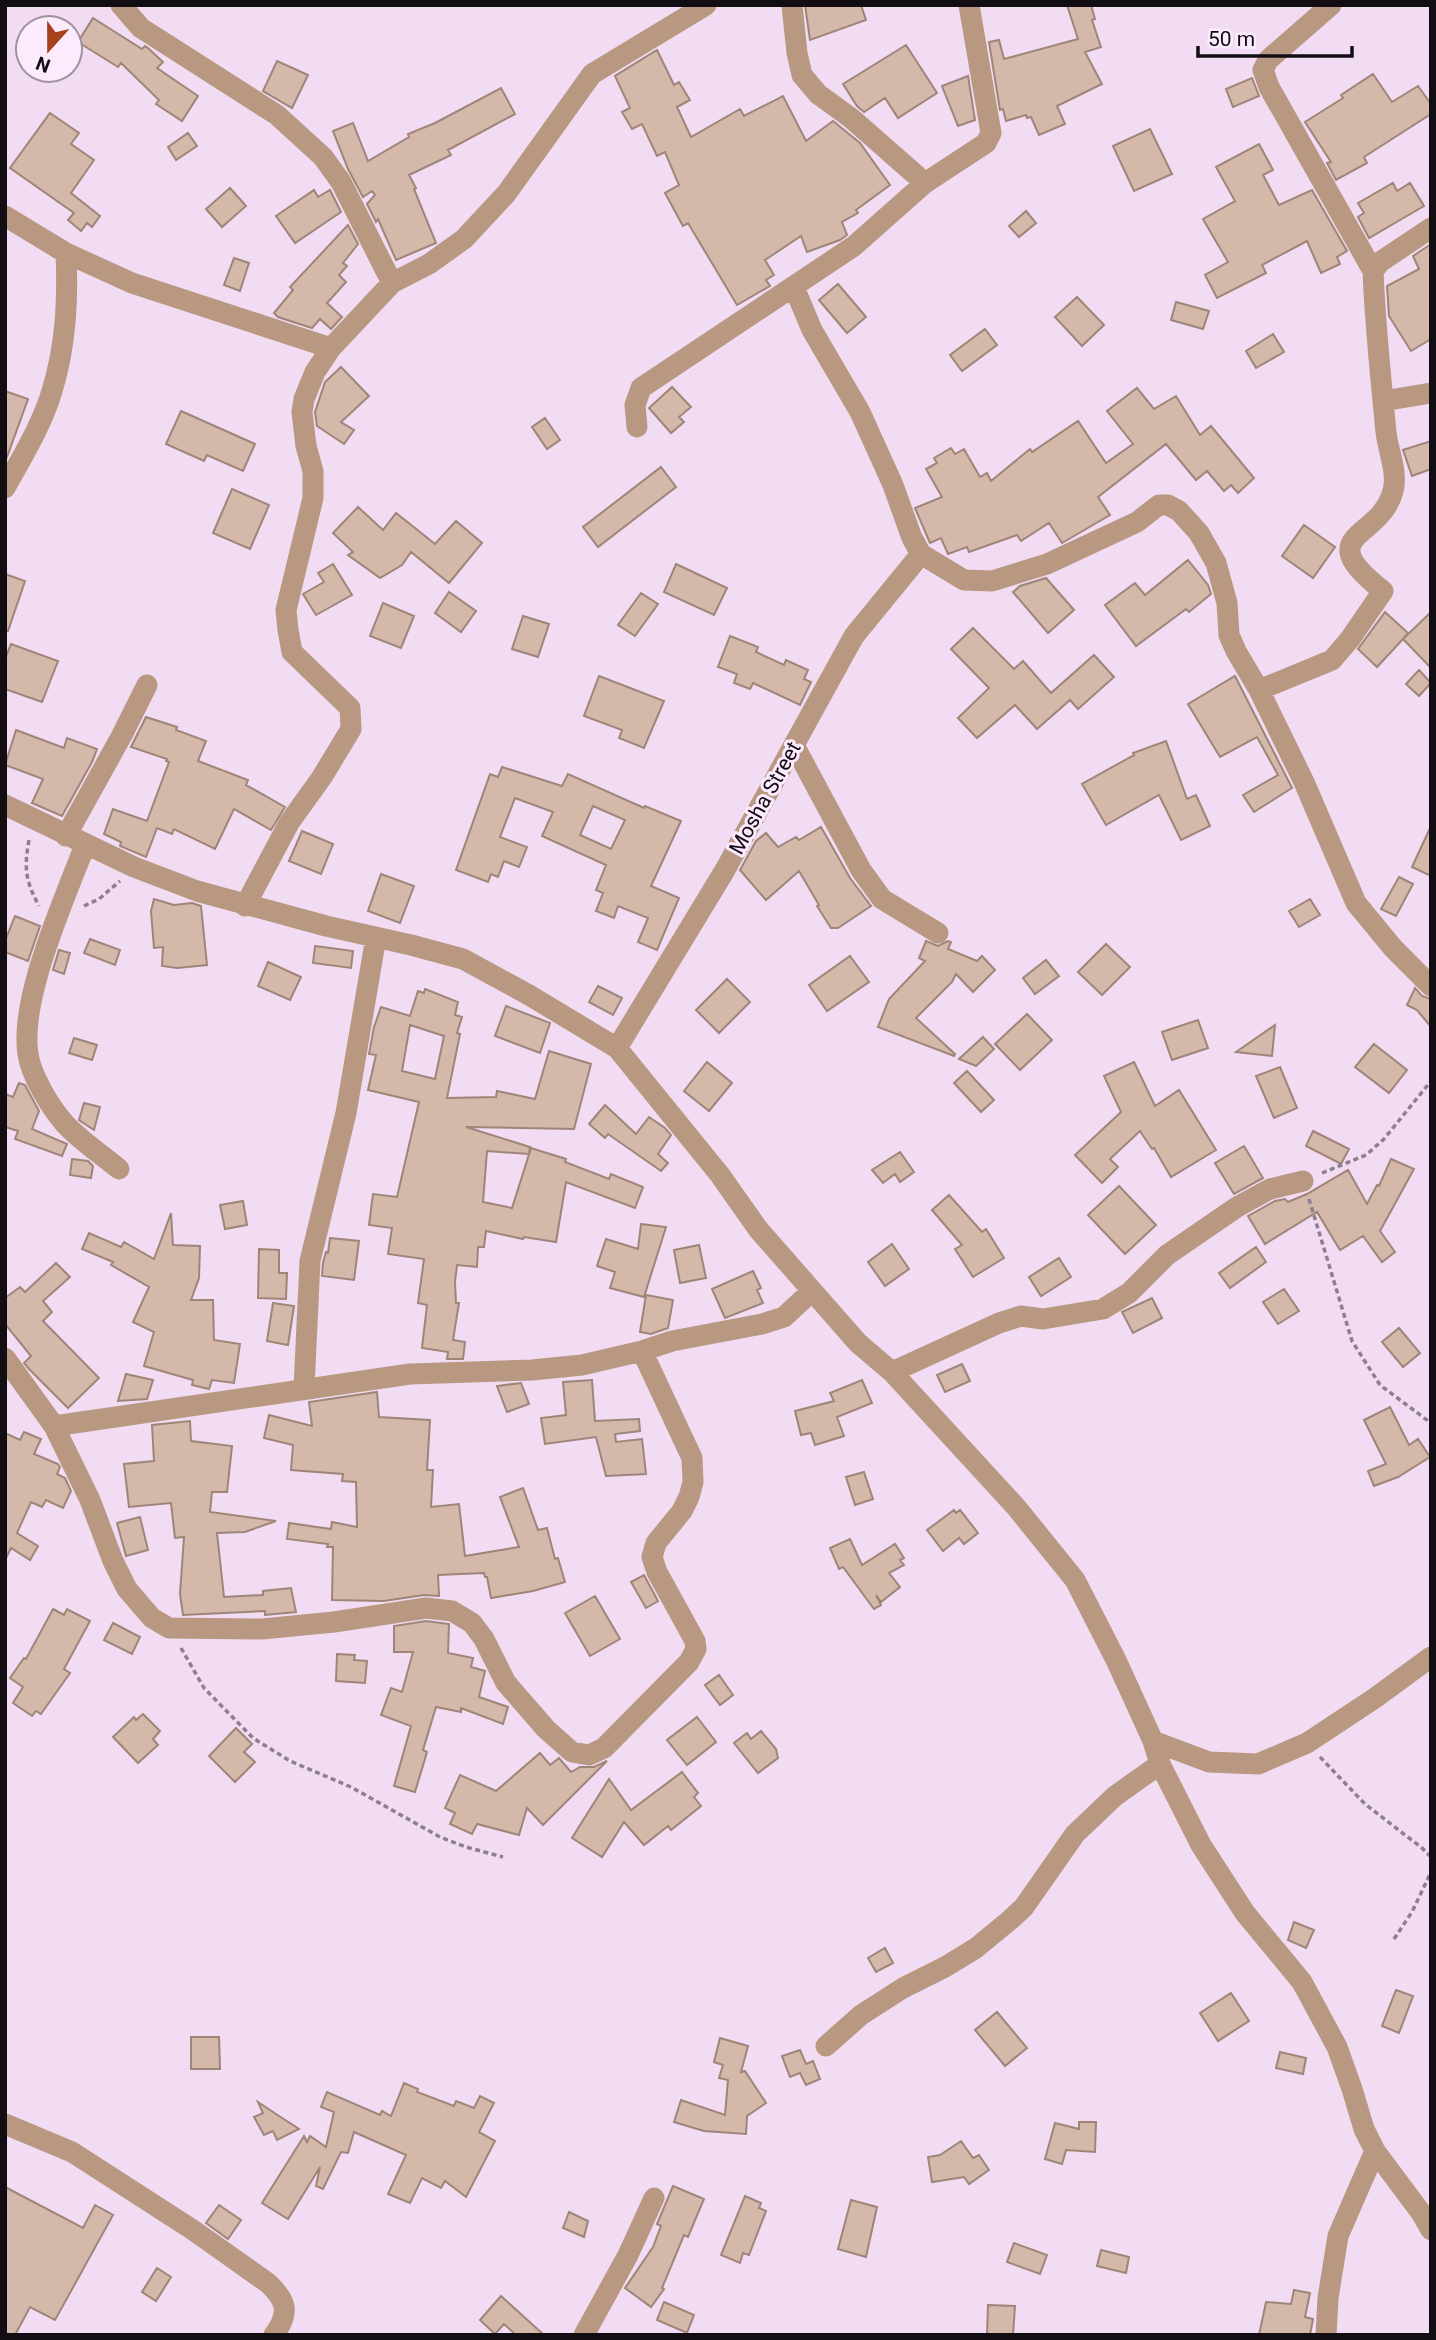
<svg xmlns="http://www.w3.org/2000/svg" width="1436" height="2340" viewBox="0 0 1436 2340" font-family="Roboto,sans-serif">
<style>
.building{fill:#d4b8aa;stroke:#9f8578;stroke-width:2;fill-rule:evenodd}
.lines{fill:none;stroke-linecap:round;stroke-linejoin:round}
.path{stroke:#8d7f8f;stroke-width:3.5;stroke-dasharray:5 3.5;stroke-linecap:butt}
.minor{stroke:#b89881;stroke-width:21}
.labels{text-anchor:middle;stroke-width:6;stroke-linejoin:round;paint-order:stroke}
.street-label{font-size:21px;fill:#120c13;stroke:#fcebfd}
</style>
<rect width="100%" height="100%" fill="#f1dcf3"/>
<!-- building -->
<path class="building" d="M805 5H861L866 20 810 40Z
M1067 5H1091L1095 19 1092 20 1101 47 1085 52 1102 84 1057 106 1065 124 1039 135 1031 117 1027 118 1026 115 1006 121 1003 109 1000 110 989 42 999 40 1004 59 1078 39Z
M93 18 142 49 145 46 148 48 163 62 157 68 198 96 182 121 156 104 159 100 121 63 118 67 78 42Z
M906 45 937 93 898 118 885 98 864 112 857 106 843 84Z
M657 50 674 85 679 82 690 100 677 107 691 137 740 109 744 116 783 96 806 141 833 121 860 143 890 185 856 210 858 213 842 222 847 235 840 240 807 252 801 236 765 260 774 275 766 280 770 286 737 305 688 223 683 226 665 193 679 185 665 152 657 156 642 124 632 129 622 112 630 108 615 76Z
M277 61 308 75 292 108 263 91Z
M1373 74 1392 102 1418 86 1431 104V114L1364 157 1367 163 1336 180 1327 163 1331 162 1305 122 1343 98 1341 95Z
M968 76 975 120 958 126 942 86Z
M1252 78 1259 96 1233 107 1226 89Z
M501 88 515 114 448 150 451 155 409 175 416 188 414 189 436 243 396 260 378 219 376 222 367 204 375 195 372 191 363 197 348 169 333 131 353 123 368 161 409 137 408 134 435 123Z
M50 113 79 133 71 144 94 160 71 193 100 216 92 227 87 223 81 231 68 220 74 213 10 168Z
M1150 129 1172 174 1134 191 1113 146Z
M188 133 197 146 176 160 168 147Z
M1259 144 1273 170 1263 175 1279 205 1312 190 1347 251 1337 257 1340 264 1321 273 1307 241 1262 265 1266 273 1217 298 1205 275 1228 262 1203 219 1235 201 1216 167Z
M1393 183 1397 191 1410 183 1424 206 1369 238 1358 217 1364 213 1358 203Z
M230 188 246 206 222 227 206 209Z
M314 190 318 197 330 190 341 212 295 243 276 216Z
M1026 211 1036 223 1019 237 1009 226Z
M348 225 358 244 343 263 347 266 339 275 346 282 327 303 342 317 331 329 320 319 312 328 278 317 274 313 293 290 290 287Z
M1431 244V339L1411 351 1389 316 1387 286 1419 269 1413 256Z
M234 258 249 263 240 291 224 285Z
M838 284 866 317 847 333 819 300Z
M1077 297 1104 325 1082 346 1055 317Z
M1176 302 1209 311 1203 329 1171 320Z
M985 329 997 345 962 371 950 355Z
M1273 334 1284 352 1256 368 1246 351Z
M341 367 369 396 341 422 354 430 344 444 317 426 315 412 325 382Z
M672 387 691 407 679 417 684 422 671 433 649 408Z
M1137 388 1154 409 1176 396 1200 435 1211 426 1254 478 1238 493 1231 485 1224 491 1207 471 1196 480 1166 444 1098 497 1110 515 1062 543 1049 523 1021 541 1017 535 969 552 967 547 948 554 941 538 930 543 915 508 942 497 926 469 937 463 934 458 951 448 955 454 964 449 980 477 987 473 991 481 1030 449 1032 452 1078 421 1106 463 1133 444 1107 411Z
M5 391 28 399 7 457H5Z
M181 411 255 444 243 471 207 455 204 461 166 444Z
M545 418 560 440 547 449 532 427Z
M1431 441V469L1412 476 1403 450Z
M661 467 676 487 598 547 583 527Z
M232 489 269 505 250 549 213 533Z
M358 507 383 530 396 513 435 544 456 521 482 543 449 583 411 552 402 565 380 578 348 555 353 552 333 533Z
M1304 525 1335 547 1313 578 1282 556Z
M1188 560 1208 585 1211 594 1189 612 1186 609 1136 646 1105 605 1135 583 1145 595Z
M333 564 352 595 316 615 303 594 324 582 318 573Z
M676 564 727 588 714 615 664 592Z
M5 574 25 581 8 631H5Z
M1046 578 1074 610 1048 633 1013 592 1020 586Z
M449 592 476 611 461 632 435 613Z
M641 593 658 604 635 636 618 625Z
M383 603 414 616 401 648 370 636Z
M1385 612 1408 633 1403 639 1431 612V668L1403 639 1377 667 1358 649Z
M523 616 549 624 538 657 512 649Z
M973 628 1014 669 1023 661 1051 693 1094 655 1114 677 1078 709 1070 700 1037 729 1015 705 977 738 958 718 989 688 951 649Z
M730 636 758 647 756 652 784 665 786 660 808 670 804 679 811 682 800 705 753 683 750 689 734 683 737 674 718 667Z
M11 644 58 661 42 702 5 689V659Z
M1419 670 1431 683 1419 696 1406 684Z
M599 676 664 701 644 748 619 738 622 730 584 716Z
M1235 676 1292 788 1254 812 1243 795 1278 775 1257 737 1220 757 1188 704Z
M146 717 177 727 176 730 206 741 198 761 248 780 246 785 285 807 271 830 234 809 215 849 174 829 172 834 157 828 146 857 120 846 121 842 104 834 113 809 147 821 169 762 166 761 167 759 131 747Z
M16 730 64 748 67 738 97 749 92 762 62 816 32 803 43 779 5 765Z
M1166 741 1187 799 1196 795 1210 826 1181 840 1159 795 1106 825 1082 784 1134 755 1133 753Z
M502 767 562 786 568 774 644 808 645 806 681 821 651 886 679 898 657 950 638 942 648 918 618 906 614 918 596 911 603 893 596 890 606 865 542 836 553 812 515 798 500 837 527 847 519 867 504 861 498 877 491 874 488 882 456 870 490 774 498 777ZM593 806 625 820 611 849 580 835Z
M1431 826V876L1412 867Z
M821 827 850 878 871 906 838 928H831L817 906 819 905 799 871 766 900 740 870 756 841 766 833 778 847 796 837 799 840Z
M302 831 333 844 321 874 289 861Z
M381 874 414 886 400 923 368 911Z
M1399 877 1413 884 1396 916 1381 909Z
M154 899 174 905 192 903 201 906 207 965 177 968 162 966 163 947 154 948 151 911Z
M1310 899 1320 915 1299 927 1289 911Z
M15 916 40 926 28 961 5 952V941Z
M90 939 120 950 115 965 84 953Z
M926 941 938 946 948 941 951 942 948 949 977 961 982 956 995 970 973 992 956 974 952 982 916 1018 955 1054 954 1056 878 1027 889 999 925 961 919 958Z
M1106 944 1130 967 1102 995 1078 972Z
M315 946 353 951 351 968 313 963Z
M59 950 70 953 64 974 53 970Z
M850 956 869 982 827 1011 809 985Z
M1046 960 1059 976 1035 994 1023 978Z
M268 962 301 977 290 1000 258 986Z
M727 979 750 1002 719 1033 696 1010Z
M598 986 622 998 613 1015 589 1002Z
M1415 988 1422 996 1431 999V1027L1417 1010 1407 1005Z
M425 989 458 1002 455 1015 462 1017 457 1033 460 1034 447 1098 496 1097 497 1091 535 1099 549 1051 591 1064 574 1129 466 1127 530 1147 529 1154 487 1151 483 1202 512 1208 531 1148 566 1159 565 1162 609 1179 611 1174 643 1187 635 1208 566 1182 556 1242 524 1237 523 1239 486 1231 484 1247H478L477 1267 457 1265 455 1282 456 1303H459L453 1340 465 1342 463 1359H447L448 1352 422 1348 427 1305 418 1303 424 1259 388 1254 392 1228 369 1225 373 1194 397 1197 419 1102 368 1090 376 1055 369 1054 374 1027 381 1007 410 1016 418 991 424 993ZM410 1025 444 1036 435 1079 402 1071Z
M506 1006 550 1023 540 1053 495 1036Z
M1027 1014 1052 1040 1020 1070 995 1044Z
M1198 1020 1208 1048 1172 1060 1162 1032Z
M1275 1025 1272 1056 1236 1052Z
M983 1037 994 1049 976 1066 959 1059Z
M74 1038 97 1045 92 1060 69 1053Z
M1374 1044 1407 1070 1389 1093 1355 1067Z
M707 1062 732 1083 709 1111 684 1091Z
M1134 1062 1155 1106 1179 1090 1216 1150 1171 1177 1154 1148 1152 1149 1140 1131 1110 1159 1118 1167 1102 1183 1075 1155 1121 1112 1104 1076Z
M1280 1067 1297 1108 1274 1118 1256 1076Z
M967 1071 994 1100 981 1112 954 1083Z
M19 1083 25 1085 39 1111 32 1129 67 1144 62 1156 15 1139 18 1131 5 1127V1094L13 1097Z
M84 1103 100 1107 94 1130 79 1120Z
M605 1105 636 1134 649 1117 665 1128 671 1135 658 1154 668 1163 661 1171 608 1134 605 1138 589 1124Z
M1313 1131 1349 1149 1341 1164 1306 1146Z
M1244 1146 1263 1178 1234 1194 1215 1163Z
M900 1152 914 1172 900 1182 895 1174 883 1183 872 1170Z
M72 1159 88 1161 93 1166 91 1178 70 1175Z
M1391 1159 1414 1169 1380 1231 1395 1252 1382 1262 1363 1236 1340 1250 1317 1212 1265 1244 1248 1216 1275 1201 1285 1199 1288 1202 1307 1194 1348 1170 1367 1204 1377 1185 1379 1186Z
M1119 1186 1156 1225 1125 1254 1088 1215Z
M949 1195 982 1232 986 1229 1004 1258 973 1277 955 1249 962 1245 932 1210Z
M243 1201 247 1225 225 1229 220 1205Z
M171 1213 173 1245 200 1246 199 1278 191 1300H213L214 1340 240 1344 234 1383 212 1380 209 1389 192 1385 193 1380 144 1366 154 1332 133 1322 149 1287 111 1265 113 1262 82 1249 89 1233 121 1247 124 1242 154 1259Z
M641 1224 666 1227 644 1297 610 1288 615 1272 597 1266 606 1239 638 1249Z
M330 1238 359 1241 354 1280 322 1276 323 1263 326 1252 328 1253Z
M892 1244 909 1269 885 1286 868 1262Z
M699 1245 706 1278 680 1283 674 1250Z
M1256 1247 1266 1262 1230 1288 1219 1273Z
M259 1249 279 1250V1273H287L286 1299 258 1298Z
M1059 1258 1071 1277 1041 1296 1029 1277Z
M56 1263 70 1277 43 1301 52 1312 43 1321 99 1378 68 1408 29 1369 24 1363 31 1356 5 1324V1298L20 1287 25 1292Z
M753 1271 761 1288 757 1290 763 1303 725 1318 712 1289Z
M1284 1289 1299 1311 1278 1324 1263 1302Z
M646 1295 673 1300 668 1328 651 1334 640 1332Z
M1152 1298 1162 1318 1133 1333 1122 1312Z
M273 1303 294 1306 288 1345 267 1341Z
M1399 1328 1420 1353 1403 1367 1382 1342Z
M962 1364 970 1381 945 1392 937 1375Z
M126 1374 153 1380 147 1399 118 1401Z
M592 1380 595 1421 639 1419 640 1431 615 1434 616 1442 642 1439 646 1474 606 1476 596 1437 545 1444 541 1418 566 1415 563 1382Z
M862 1380 872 1403 837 1417 844 1436 815 1445 811 1433 801 1435 795 1411 834 1401 830 1393Z
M521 1383 529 1404 507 1412 497 1386Z
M377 1392 379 1417 430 1420 427 1470H433L431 1507 459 1504 465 1556 519 1547 500 1497 523 1488 538 1530 547 1528 555 1559 558 1558 565 1582 533 1591 491 1598 487 1577H485L484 1573 438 1575 439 1596 424 1595 384 1601 332 1600 333 1547H327L328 1544 287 1539 289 1523 331 1529 332 1522 357 1527 356 1482 342 1481 343 1474 291 1470 293 1445 264 1438 269 1415 312 1426 309 1402Z
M1390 1407 1409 1445 1418 1439 1430 1457 1398 1477 1374 1486 1368 1471 1386 1464 1364 1420Z
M190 1421 191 1441 232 1446 227 1492H212L210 1512 276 1521 245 1532 217 1533 224 1597 263 1595V1591L291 1588 296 1612 265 1615V1611L183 1615 180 1594 184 1537 175 1538 171 1503 129 1507 124 1464 154 1461 152 1425Z
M24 1432 41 1439 34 1454 58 1464 60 1467 57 1474 65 1478 71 1491 63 1508 46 1500 42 1507 31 1502 17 1533 38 1546 30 1560 11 1548 5 1560V1433L20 1440Z
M864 1472 873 1499 855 1505 846 1477Z
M954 1510 956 1513 960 1510 978 1533 964 1544 959 1538 943 1551 927 1530Z
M140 1517 148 1550 126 1556 117 1523Z
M850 1539 862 1565 895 1544 904 1558 900 1560 904 1565 889 1573 900 1587 881 1602 876 1595 881 1605 874 1609 843 1567 839 1569 830 1548Z
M644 1575 658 1601 646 1608 631 1582Z
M595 1596 620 1639 590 1656 565 1613Z
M53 1609 64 1615 67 1609 90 1621 64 1669 70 1673 41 1714 36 1711 32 1716 13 1703 23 1687 10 1678 24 1658 26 1659Z
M426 1621 449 1624 448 1653 473 1658 471 1667 485 1671 479 1697 508 1707 503 1724 461 1708V1712L436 1707 423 1750 427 1752 415 1792 394 1786 411 1726 381 1715 391 1688 402 1692 413 1652H394V1626Z
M113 1623 140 1637 132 1654 104 1640Z
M337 1654 355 1655 354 1660 367 1661 365 1683 336 1681Z
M719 1675 733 1695 720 1705 705 1685Z
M143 1714 160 1731 153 1739 158 1745 138 1763 113 1737 134 1717 136 1720Z
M697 1717 716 1742 687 1765 667 1740Z
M236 1728 252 1744 244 1752 255 1762 235 1782 209 1756Z
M761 1731 776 1749 778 1758 758 1773 734 1743 747 1733 751 1739Z
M540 1753 550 1765 559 1758 571 1772 580 1767H594L607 1761 543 1825 527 1808 519 1835 477 1824 472 1834 450 1824 455 1813 445 1808 460 1775 496 1791Z
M682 1772 698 1793 694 1797 701 1806 671 1830 668 1826 644 1845 624 1822 602 1857 572 1838 609 1779 631 1810Z
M1294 1922 1314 1930 1306 1948 1288 1940Z
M885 1948 893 1963 876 1972 868 1958Z
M1396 1990 1413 1996 1399 2033 1382 2026Z
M1231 1993 1249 2021 1218 2041 1200 2013Z
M997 2012 1027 2048 1005 2066 975 2030Z
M191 2037H219L220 2069H191Z
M720 2038 748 2046 741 2072 745 2071 766 2103 747 2116 746 2134 704 2131 674 2122 681 2100 725 2115 728 2080 719 2078 723 2065 714 2062Z
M800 2050 806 2064 813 2061 820 2079 806 2085 800 2073 790 2077 782 2056Z
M1280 2052 1306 2058 1303 2074 1276 2068Z
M404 2083 418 2089 417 2092 454 2106 456 2101 474 2108 480 2096 494 2103 479 2132 495 2141 466 2197 445 2181 441 2188 422 2178 410 2203 388 2194 406 2155 354 2132 348 2153 341 2152 323 2189 316 2186 320 2167 288 2219 262 2203 304 2136 307 2142 310 2136 326 2147 334 2112 321 2107 327 2092 380 2115 382 2111 391 2116Z
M258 2102 279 2116 299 2129 277 2140 273 2131 264 2135 254 2117 263 2113Z
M1079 2122H1096L1095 2152 1066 2150 1062 2164 1045 2159 1055 2123 1079 2129Z
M961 2141 973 2158 979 2155 989 2170 969 2184 964 2177 932 2182 928 2157 940 2155Z
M673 2186 704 2199 688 2237 684 2235 662 2288 664 2289 651 2307 625 2288 653 2247 661 2226 657 2224Z
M5 2187 83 2228 95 2205 113 2215 55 2320 30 2307 15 2335H5Z
M745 2196 761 2203 759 2208 766 2211 749 2255 743 2253 740 2263 721 2255Z
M851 2200 877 2207 866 2257 838 2249Z
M219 2205 241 2220 228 2239 206 2223Z
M569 2212 588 2221 584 2237 563 2228Z
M1014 2243 1047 2255 1040 2274 1007 2262Z
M1101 2250 1129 2257 1126 2273 1097 2266Z
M157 2268 171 2277 156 2301 142 2292Z
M1294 2290 1310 2293 1305 2317 1313 2319 1310 2335H1259L1266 2302 1291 2304Z
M501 2296 544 2335H516L504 2324 495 2334 480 2320Z
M664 2302 694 2315 687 2333 657 2320Z
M988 2305 1015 2306 1013 2335H987Z"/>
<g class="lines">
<!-- path -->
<path class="path" d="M29 840C24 868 25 880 39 906
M84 906 99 899 120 881
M1322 1173 1366 1155 1384 1139 1431 1081
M1309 1199 1352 1341 1380 1385 1431 1423
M181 1648 204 1688 253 1738 290 1761 351 1787 440 1837 466 1847 503 1857
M1320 1757 1365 1804 1422 1848 1431 1857
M1394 1939 1412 1912 1431 1872"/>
<!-- minor -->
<path class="minor" d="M121 5 141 28 277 115 323 157 341 182 392 283
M792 5 797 53 802 75 818 94 851 118 925 183
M1331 5 1268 60 1263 70 1269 87 1373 271
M5 216 66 253 132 283 331 348
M794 287 812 330 860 412 893 485 912 538 921 554 964 580 992 581 1047 564 1137 522 1159 505H1168L1179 511 1199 533 1216 563 1227 603 1229 635 1236 651 1259 690 1304 782 1356 903 1393 948 1431 986
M1383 401 1431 393
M637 427 635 405 641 388 854 246 925 183 986 143 991 133 969 5
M5 488C22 457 42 425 52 391 66 345 68 300 66 253
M1259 690 1332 660 1350 639 1383 591C1309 532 1380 541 1393 491 1398 472 1388 451 1386 432 1381 379 1375 325 1373 271L1380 262 1431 228
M795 747 861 870 882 899 938 933
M5 805 134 867 197 891 326 926 411 945 463 959 529 995 617 1048 720 1175 758 1229 858 1343 892 1372 1016 1507 1075 1580 1116 1660 1153 1741 1160 1764 1201 1845 1245 1913 1302 1982 1337 2047 1352 2089 1364 2129 1375 2151 1422 2214 1431 2230
M66 836 122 735 147 685
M85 845C65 898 19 999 28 1054 31 1076 51 1108 65 1124 81 1141 102 1155 119 1169
M245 906 289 823 322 777 351 729 350 708 292 652 288 630 286 610 313 498V471L306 446 302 412 304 399 315 372 331 348 392 283 429 264 464 239 506 194 592 74 706 5
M617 1048 725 870 854 636 921 554
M5 1358 54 1426 90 1500 113 1561 127 1589 152 1618 169 1628 262 1629 334 1622 426 1608 452 1611 472 1623 484 1639 506 1683 546 1729 572 1752 589 1755 604 1748 689 1662 696 1649 695 1641 657 1572 652 1557 656 1543 682 1511 689 1497 693 1482 692 1458 642 1351
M892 1372 999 1323 1021 1316 1043 1319 1103 1309 1129 1293 1167 1255 1237 1207 1270 1189 1303 1181
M304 1388 310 1261 346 1113 376 937
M54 1426 410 1374 532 1370 582 1365 642 1351 672 1341 762 1324 784 1317 812 1291
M1153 1741 1209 1762 1258 1764 1307 1743 1375 1698 1431 1657
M826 2046 861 2015 903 1988 945 1967 976 1948 1010 1920 1024 1907 1075 1834 1115 1796 1160 1764
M5 2124 72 2152 193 2230 268 2283C287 2301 290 2313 274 2335
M584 2335 628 2255 654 2198
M1326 2335 1328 2298 1338 2236 1375 2151"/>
</g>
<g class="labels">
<!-- street labels -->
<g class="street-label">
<text transform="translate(765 798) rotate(-61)" y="7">Mosha Street</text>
</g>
</g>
<!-- border -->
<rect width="1436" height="2340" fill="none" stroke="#120c13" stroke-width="14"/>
<!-- north arrow -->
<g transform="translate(49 49) rotate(201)"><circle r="33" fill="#fcebfd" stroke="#9e929f" stroke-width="2"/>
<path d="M0-5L12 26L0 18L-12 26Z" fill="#a7401b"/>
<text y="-10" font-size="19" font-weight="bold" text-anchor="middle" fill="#120c13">N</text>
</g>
<!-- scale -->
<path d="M1198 46v10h154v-10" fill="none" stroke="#120c13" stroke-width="3.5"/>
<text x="1208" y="46" font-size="21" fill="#120c13" stroke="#fcebfd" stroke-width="5" paint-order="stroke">50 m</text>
</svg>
